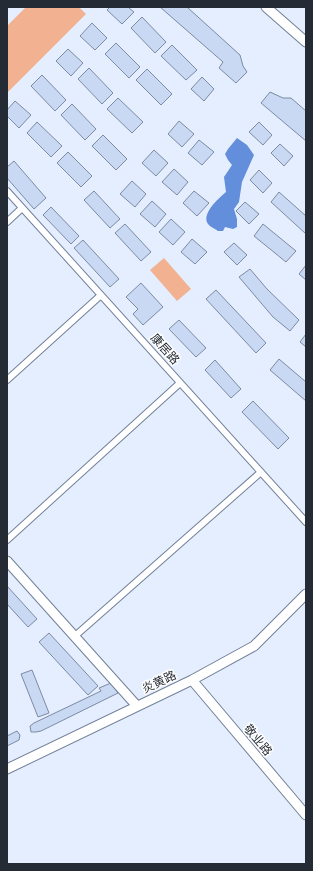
<svg xmlns="http://www.w3.org/2000/svg" width="313" height="871" viewBox="0 0 313 871" font-family="Rubik,'Noto Sans SC',sans-serif">
<style>
.green{fill:#f2b190}
.water{fill:#638edb}
.building{fill:#c9d8f3;stroke:#7c8aa2}
.lines{fill:none;stroke-linecap:round;stroke-linejoin:round}
.street-casing{stroke:#728098;stroke-width:8}
.secondary-casing{stroke:#728098;stroke-width:11}
.street{stroke:#fff;stroke-width:6}
.secondary{stroke:#fff;stroke-width:9}
.labels{text-anchor:middle;stroke-width:3;stroke-linejoin:round;paint-order:stroke}
.street-label{font-size:12px;fill:#252b35;stroke:#fff}
</style>
<rect width="100%" height="100%" fill="#e4eefe"/>
<!-- green -->
<path class="green" d="M26 7H79L86 14 7 93V26Z
M164 258 191 289 177 301 150 270Z"/>
<!-- water -->
<path class="water" d="M237 138 247 145 254 155 242 182 239 202 234 209 237 219V227L233 229 225 227 223 231H218C216 229 212 228 210 226 198 216 219 198 226 192L224 177 232 165 228 160 225 154 228 149Z"/>
<!-- building -->
<path class="building" d="M110 7H128L134 12 122 24 107 10Z
M160 7H187L240 55 243 66 247 72 236 83 219 68 223 62Z
M142 17 166 42 155 53 131 28Z
M92 23 107 38 95 50 80 36Z
M116 43 140 67 129 78 105 54Z
M172 45 197 70 186 80 161 56Z
M68 49 83 63 71 76 56 61Z
M89 68 113 93 102 104 78 79Z
M147 69 172 94 161 105 136 80Z
M42 75 66 100 55 111 31 86Z
M202 77 214 89 204 101 191 89Z
M270 92 283 98H291L306 111V141L261 103Z
M118 98 143 122 132 133 107 109Z
M15 101 31 115 19 128 7 116V110Z
M72 104 96 129 85 140 61 115Z
M179 121 194 134 182 147 168 134Z
M37 122 62 146 51 157 27 133Z
M259 122 272 135 263 145 249 132Z
M103 135 127 159 116 170 92 146Z
M199 140 214 152 202 165 188 153Z
M280 144 293 156 284 166 271 153Z
M154 150 168 163 156 176 142 163Z
M68 152 92 176 81 187 57 163Z
M14 161 46 198 34 209 7 178V167Z
M174 169 188 182 177 195 162 182Z
M259 170 272 183 263 193 250 180Z
M132 181 146 194 135 207 120 194Z
M94 191 120 219 110 228 84 200Z
M194 191 209 203 197 216 183 203Z
M279 192 306 216V234L271 202Z
M152 201 166 214 155 227 140 214Z
M245 202 259 214 249 224 236 211Z
M51 207 79 236 71 244 43 215Z
M171 219 185 232 173 245 159 232Z
M125 224 151 252 141 261 115 233Z
M263 224 296 251 286 262 254 236Z
M192 239 207 252 195 264 181 252Z
M83 240 119 279 110 287 74 248Z
M234 243 247 255 237 265 224 252Z
M306 265V280L299 274Z
M250 269 267 289 299 320 290 331 273 317 239 277Z
M141 283 163 307 143 325 133 314 138 309 126 297Z
M216 290 266 343 256 353 206 299Z
M179 320 206 348 196 357 169 329Z
M306 334V347L300 342Z
M279 359 306 382V401L270 370Z
M215 360 241 389 231 398 205 370Z
M253 401 289 438 278 449 242 412Z
M7 586 37 619 28 627 7 604Z
M49 633 98 686 88 695 39 642Z
M32 670 49 713 38 717 21 674Z
M111 683 118 693 41 731 36 732H31L30 726 34 723 101 691 99 688Z
M17 731 20 735 19 740 7 746V736Z"/>
<g class="lines">
<defs>
<path id="street" d="M7 191 306 522
M7 222 22 208
M7 380 101 295
M7 540 180 383
M75 636 261 472"/>
<path id="secondary" d="M266 7 306 42
M7 561 137 706
M192 680 306 815
M7 769 192 680 254 646 306 594"/>
</defs>
<!-- street casing -->
<use href="#street" class="street-casing"/>
<!-- secondary casing -->
<use href="#secondary" class="secondary-casing"/>
<!-- street -->
<use href="#street" class="street"/>
<!-- secondary -->
<use href="#secondary" class="secondary"/>
</g>
<g class="labels">
<!-- street labels -->
<g class="street-label">
<text transform="translate(165 349) rotate(48)" y="4">康居路</text>
<text transform="translate(159 682) rotate(-25)" y="4">炎黄路</text>
<text transform="translate(258 740) rotate(50)" y="4">敬业路</text>
</g>
</g>
<!-- border -->
<rect width="313" height="871" fill="none" stroke="#252b35" stroke-width="16"/>
</svg>
